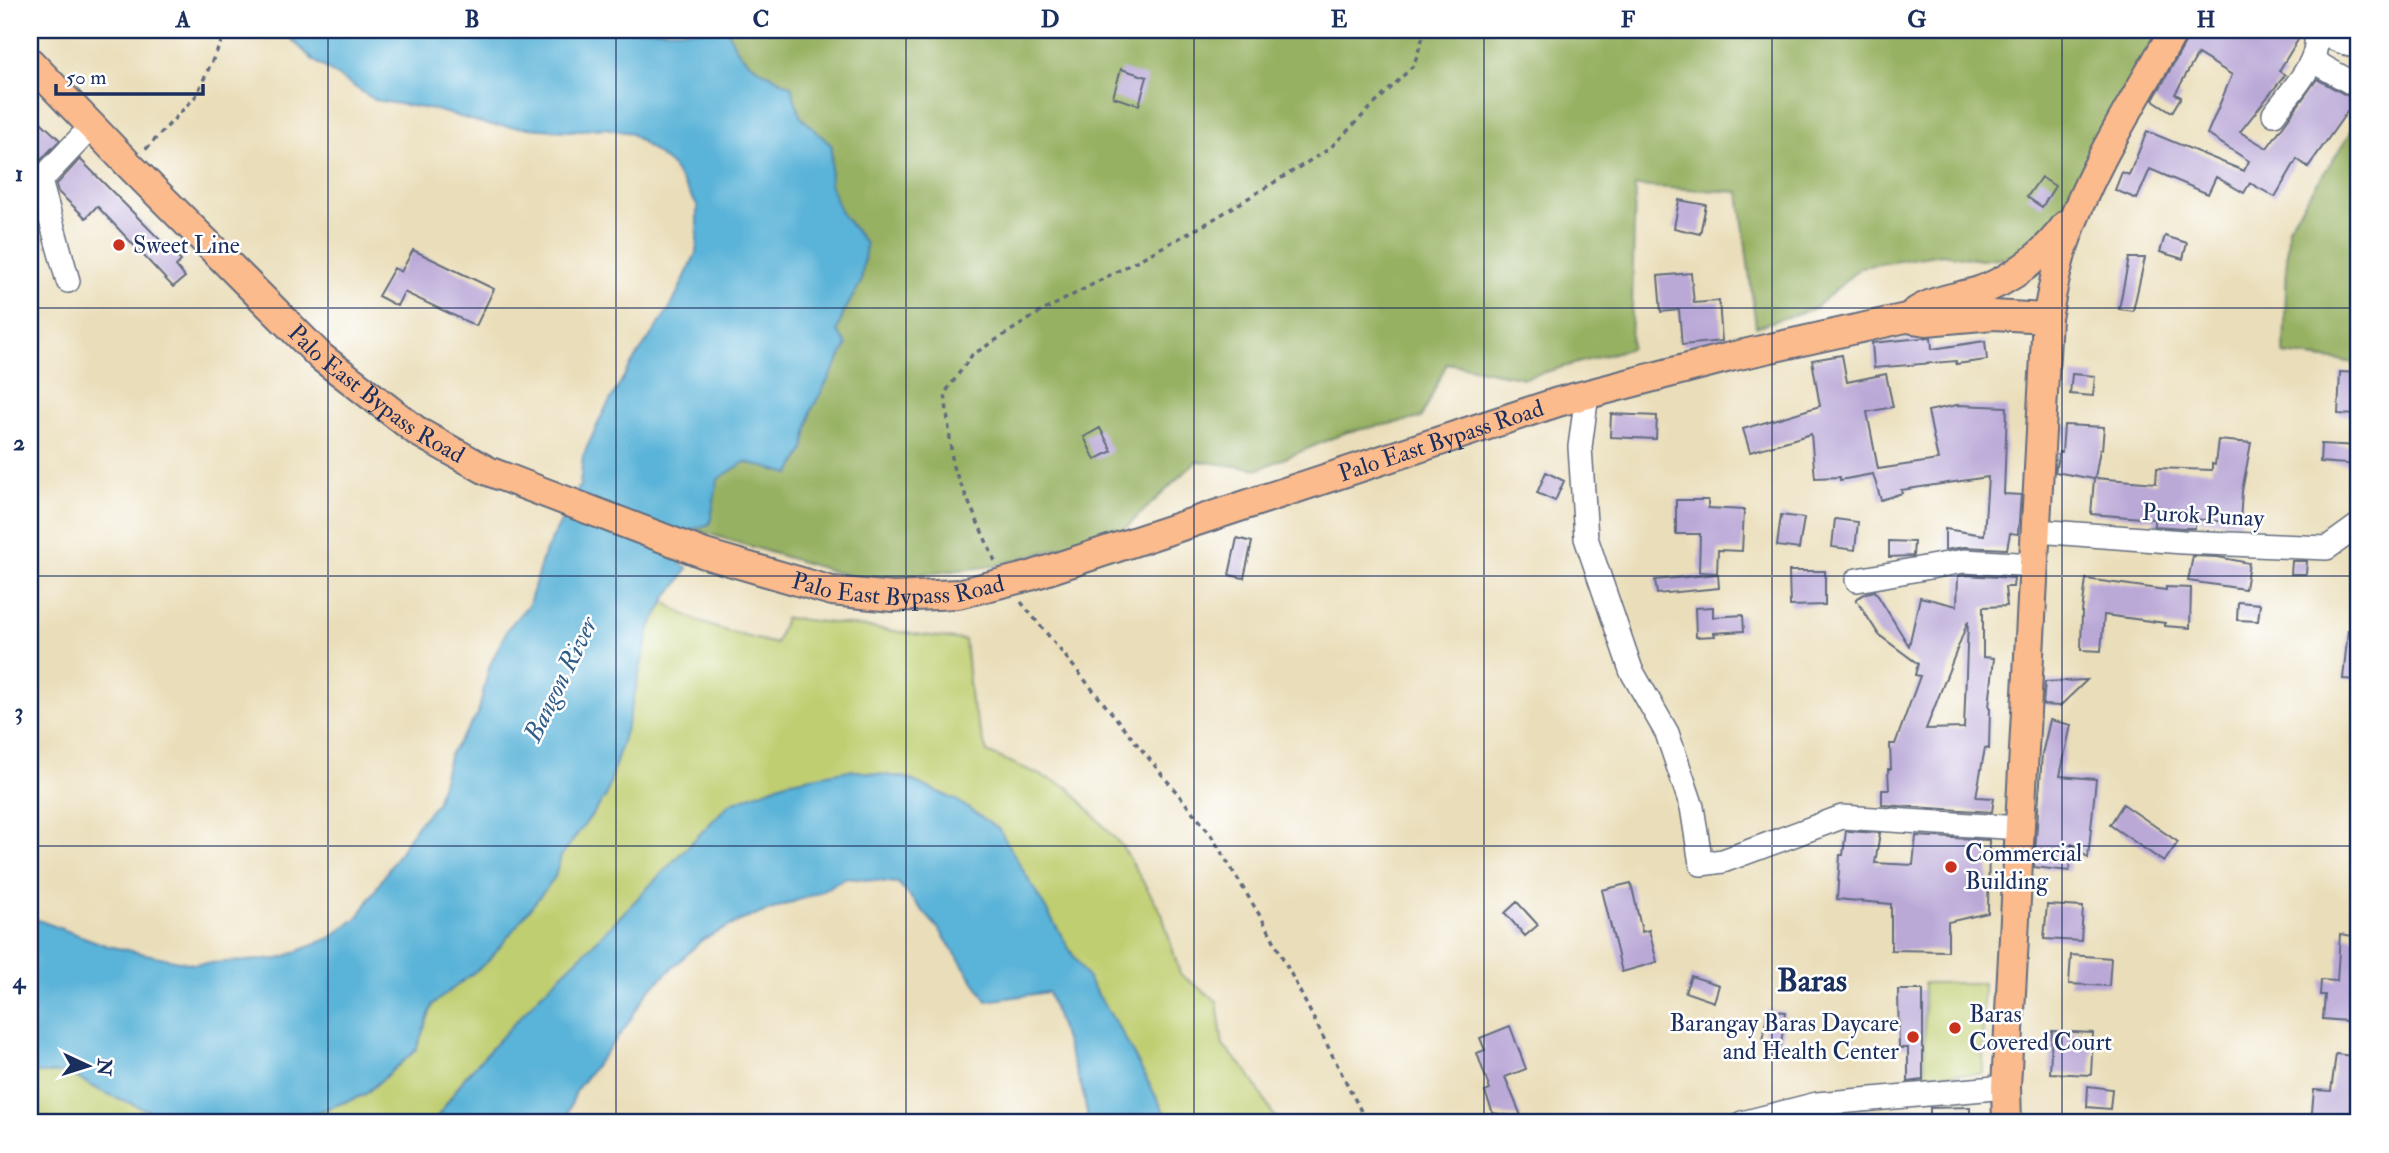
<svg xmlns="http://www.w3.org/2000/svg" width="2389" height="1153" viewBox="0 0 2389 1153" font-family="'IM FELL Double Pica',serif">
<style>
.green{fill:#bfce70;stroke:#6d7e67;stroke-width:2}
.forest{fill:#97b162;stroke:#597060;stroke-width:2}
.water{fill:#5ab3d8;stroke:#3a719b;stroke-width:2}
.building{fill:#baa8d7;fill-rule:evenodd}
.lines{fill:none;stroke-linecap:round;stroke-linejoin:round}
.minor-casing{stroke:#636c7e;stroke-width:26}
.major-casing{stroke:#636c7e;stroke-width:32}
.path{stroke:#636c7e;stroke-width:3.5;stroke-dasharray:5 5;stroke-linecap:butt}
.minor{stroke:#fff;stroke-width:23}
.major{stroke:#fbbb8d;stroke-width:28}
.grid{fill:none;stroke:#1b2f5e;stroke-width:2;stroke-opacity:0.55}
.poi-dot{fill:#c8321e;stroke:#fff;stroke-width:2.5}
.labels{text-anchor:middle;stroke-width:5;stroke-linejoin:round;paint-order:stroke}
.poi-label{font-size:24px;fill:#1b2f5e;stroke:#fff;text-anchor:start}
.street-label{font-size:24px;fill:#1b2f5e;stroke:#fff}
.water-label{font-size:26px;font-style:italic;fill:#315d89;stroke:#fff}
.district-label{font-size:32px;font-weight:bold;fill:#1b2f5e;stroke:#fff}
.neatline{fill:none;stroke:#1b2f5e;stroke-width:2.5}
.grid-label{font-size:23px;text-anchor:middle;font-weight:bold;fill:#1b2f5e}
</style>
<rect width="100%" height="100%" fill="#fff"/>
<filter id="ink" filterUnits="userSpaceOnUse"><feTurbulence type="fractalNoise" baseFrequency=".0143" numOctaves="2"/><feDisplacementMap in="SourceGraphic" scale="14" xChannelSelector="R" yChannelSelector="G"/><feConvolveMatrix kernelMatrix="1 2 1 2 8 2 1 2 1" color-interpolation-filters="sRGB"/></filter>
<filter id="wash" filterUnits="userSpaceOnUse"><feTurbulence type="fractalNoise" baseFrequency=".00686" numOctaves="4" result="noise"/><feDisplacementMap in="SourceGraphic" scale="28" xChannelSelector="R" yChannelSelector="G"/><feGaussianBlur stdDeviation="1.57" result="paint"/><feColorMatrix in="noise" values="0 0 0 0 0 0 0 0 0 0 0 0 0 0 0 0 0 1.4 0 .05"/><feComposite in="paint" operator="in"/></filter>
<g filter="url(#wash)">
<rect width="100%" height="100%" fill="#eadeba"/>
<!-- green -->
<path class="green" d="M665 602C699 627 735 633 776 644L785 618C845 623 905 634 965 640L971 702 987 752 1068 787 1122 846 1162 914 1180 974 1217 1001 1223 1046 1248 1072 1278 1123H1170L1122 1033 1073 955 956 800 907 778 849 770 729 804 466 1076 433 1123H287L364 1095 416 1050 433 1004 487 962 554 877 561 856 606 796 629 717 650 627Z
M1924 983H1983V1074H1925Z
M32 1073H68L103 1092 179 1123H30V1076Z"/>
<!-- forest -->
<path class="forest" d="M728 30H2163L2051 232 2021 255 1981 260 1942 254 1861 267 1815 308 1756 327 1739 192 1635 186 1631 348 1524 378 1447 363 1421 418 1347 432 1259 469 1197 461 1123 530 994 566 865 581 693 529 710 524 717 479 745 462 790 474 804 450 811 411 822 388 837 331 844 312 861 282 866 244 841 213 830 184 832 146 800 116 791 86C762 70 738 64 728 30Z
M2359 112V363L2284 354 2288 227 2350 134Z"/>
<!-- water -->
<path class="water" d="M282 30H728C738 64 762 70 791 86L800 116 832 146 830 184 841 213 866 244 861 282 844 312 837 331 847 345 811 411 804 450 790 474 745 462 718 479 710 524 692 529 680 563 688 568 677 585 669 593 650 627 629 717 606 796 561 856 555 877 503 943 487 962 433 1004 416 1050 364 1095 287 1123H179L103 1092 68 1073H32L30 1076V917L108 946 193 964 279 959 330 938 358 917 417 825 436 804 450 754 478 714 489 667 508 628 529 604 543 556 580 485 583 456 603 413 630 366 672 305 697 251V205L670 164 630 133 605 128 568 131 489 125 435 110 375 100 313 60Z
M849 770 906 778 956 800 999 829 1073 955 1122 1033 1170 1123H1089L1082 1089 1048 992 987 1001 938 928 898 883 846 878 818 893 742 920 702 940 648 991 625 1028 577 1089 564 1123H433L466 1076 539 996 593 944 729 804 786 782Z"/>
<g id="blocks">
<!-- building -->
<path class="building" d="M2191 30H2286L2299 38 2279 71 2285 75 2240 132 2267 148 2317 79 2346 95 2353 97 2359 95 2308 167 2297 159 2275 197 2250 183 2244 193 2216 177 2208 194 2150 169 2137 199 2115 190 2122 172 2129 175 2147 131 2244 171 2249 161 2207 134 2232 75 2198 54 2175 94 2181 97 2172 112 2153 100 2188 38Z
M1121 69 1147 77 1139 105 1113 97Z
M30 112 60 140 33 168 30 166Z
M80 159 181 261 176 266 185 277 173 287 97 206 86 218 58 192 56 185Z
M2041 177 2055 186 2042 207 2027 197Z
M1679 200 1706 205 1700 234 1674 228Z
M2165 236 2187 243 2183 259 2160 252Z
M413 250 494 289 476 326 404 292 397 306 378 296 394 268 401 272Z
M2129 258H2145L2133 311 2119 309Z
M1691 273 1694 303 1719 301 1722 341 1682 345 1679 310 1661 312 1658 276Z
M1931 337 1932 349 1985 341 1987 360 1956 364V361L1874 368 1872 343Z
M1842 355 1847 382 1886 374 1893 407 1867 412 1878 469 1938 460 1928 411 1957 405 2007 407 2004 494 2021 495 2018 534 2010 533 2007 549 1964 547 1945 550V529L1984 535 1988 477 1901 490 1902 493 1881 500 1873 474 1840 480V477L1815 478 1811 434 1750 452 1743 429 1820 406 1812 360Z
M2340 372 2359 373 2357 415 2338 414Z
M2072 374 2095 376 2093 396 2070 394Z
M1611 414 1657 416 1656 439 1610 437Z
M2064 425 2104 427 2102 449H2100L2095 478 2156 483 2157 468 2212 470V464L2215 465 2218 440 2251 443 2242 491 2240 523 2195 519V528H2184L2154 526V519L2091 514 2094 479 2055 472 2059 452H2062Z
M1100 428 1112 451 1095 460 1084 437Z
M2321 444 2359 446V465L2320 462Z
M1546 472 1564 481 1555 501 1537 493Z
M1676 500H1708V508L1744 510 1742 551 1718 550 1717 573 1699 572 1700 534H1676Z
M1781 515 1804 518 1799 549 1777 546Z
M1835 519 1858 522 1855 550 1832 547Z
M1237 538 1252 542 1244 578 1229 575Z
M1889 541 1914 542 1913 556 1889 557Z
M2193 556 2218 557 2249 563 2245 589 2188 581Z
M2292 561H2307L2306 574H2291Z
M1789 571H1825V605L1790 606Z
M1718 574 1719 588 1657 594 1655 580Z
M1965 575 2014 578 2013 587H2005L2007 606 1983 607V657L1994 658 1989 707H1990L1989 749 1985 748 1976 797 1994 798 1992 812 1882 805V790H1889L1888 769H1891L1890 744H1895L1920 676 1915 675 1918 664 1879 635 1856 599 1866 593 1875 591 1909 646 1920 597 1957 606 1958 576ZM1968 621 1964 728 1926 729 1958 647Z
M2086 579 2166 590V587L2191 588 2190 628 2165 626V623L2104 615 2101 651 2081 650 2082 612Z
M2238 602 2260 604 2258 621 2237 620Z
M1713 607V617L1743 615 1744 631 1714 633 1715 636 1696 637 1695 608Z
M2348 630H2359L2358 680 2343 679Z
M2087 680 2060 706 2043 705 2045 682Z
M2050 720 2071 725 2060 776 2096 779 2088 858 2072 844 2069 871 2034 867 2042 754Z
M2123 804 2178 842 2164 862 2110 825Z
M1846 831 1880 833 1875 863 1913 865 1916 836 1989 840 1988 913 1948 922V951L1891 950V904L1837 899 1840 855H1843Z
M1631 883 1642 932 1649 930 1657 962 1622 972 1602 890Z
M1517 902 1538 925 1525 936 1505 913Z
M2047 905 2083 907 2081 941 2044 939Z
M2340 934 2359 937V1022L2323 1019 2325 995H2320L2321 980 2337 981Z
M2071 955 2111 958 2109 986 2069 984Z
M1691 976 1719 985 1714 1002 1685 992Z
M1898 990H1923V1080L1908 1082V1048H1899Z
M1767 1010 1785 1012 1781 1045 1763 1043Z
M1510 1026 1526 1069 1505 1077 1522 1118 1493 1113 1485 1092 1490 1090 1477 1053 1485 1050 1480 1038Z
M2052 1031 2093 1033 2091 1075 2050 1073Z
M2336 1054 2359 1057V1086H2357L2355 1123H2311L2314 1090 2331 1091Z
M2088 1086 2112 1089 2110 1109 2087 1107Z
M1970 1107V1123H1930V1108Z"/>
</g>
</g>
<g filter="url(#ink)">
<use href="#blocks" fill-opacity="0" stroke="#636c7e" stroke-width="2"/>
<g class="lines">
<defs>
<path id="minor" d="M2311 30 2359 48
M2313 61 2352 83
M2274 114C2290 92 2323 60 2315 32
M68 281 40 181 92 126
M1587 394 1580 447 1586 538 1631 670 1667 733 1692 807 1701 864 1723 861 1842 817 2020 828
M2037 531 2183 542 2327 548 2359 525
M1857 580 1964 561 2035 565
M1742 1123 1817 1104 2006 1087"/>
<g id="major">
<path id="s1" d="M30 62 130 166 321 357 418 432 488 471 705 554 832 591 893 597 958 594 1030 576 1558 402 1730 357 1906 318 1926 321 1993 315 2047 318"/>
<path d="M1914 313C1933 300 1955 298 1976 292 2011 281 2045 254 2066 225"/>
<path d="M2007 1123 2006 1087 2047 318C2052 293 2056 268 2064 245 2089 170 2136 98 2174 30"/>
</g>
</defs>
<!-- minor casing -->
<use href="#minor" class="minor-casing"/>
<!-- major casing -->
<use href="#major" class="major-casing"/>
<!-- path -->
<path class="path" d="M146 149 196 96 221 42V30
M995 561 953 467 945 393 972 355 1039 313 1204 225 1329 149 1414 65 1425 30
M1021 602 1209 832 1268 929 1367 1123"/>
<!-- minor -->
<use href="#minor" class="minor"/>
<!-- major -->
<use href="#major" class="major"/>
</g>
</g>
<!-- grid -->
<path class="grid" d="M328 30V1123M616 30V1123M906 30V1123M1194 30V1123M1484 30V1123M1772 30V1123M2062 30V1123M30 308H2359M30 576H2359M30 846H2359"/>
<!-- markers -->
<g class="poi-dot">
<circle cx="119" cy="245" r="7"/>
<circle cx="1951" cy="867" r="7"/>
<circle cx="1955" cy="1028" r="7"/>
<circle cx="1913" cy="1037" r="7"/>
</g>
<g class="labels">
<!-- poi labels -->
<g class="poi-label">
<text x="133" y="253">Sweet Line</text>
<text x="1965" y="861">Commercial<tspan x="1965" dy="28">Building</tspan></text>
<text x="1969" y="1022">Baras<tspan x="1969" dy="28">Covered Court</tspan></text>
<text x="1899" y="1031" text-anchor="end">Barangay Baras Daycare<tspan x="1899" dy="28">and Health Center</tspan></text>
</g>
<!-- street labels -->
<g class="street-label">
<text dy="8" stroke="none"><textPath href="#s1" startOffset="481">Palo East Bypass Road</textPath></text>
<text dy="8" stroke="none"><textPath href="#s1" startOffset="1615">Palo East Bypass Road</textPath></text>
<text transform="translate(2203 515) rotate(3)" y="8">Purok Punay</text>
<text dy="8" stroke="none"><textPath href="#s1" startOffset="1048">Palo East Bypass Road</textPath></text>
</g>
<!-- water labels -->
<g class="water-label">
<text transform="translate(560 679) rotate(-64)" y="9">Bangon River</text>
</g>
<!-- district labels -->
<g class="district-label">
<text x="1812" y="991">Baras</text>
</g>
</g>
<!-- margin -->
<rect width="2389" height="1153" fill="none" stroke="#fff" stroke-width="77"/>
<!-- north arrow -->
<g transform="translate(88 1066) rotate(94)" stroke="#ffffff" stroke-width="5" paint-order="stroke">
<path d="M0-5L12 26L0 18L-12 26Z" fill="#1b2f5e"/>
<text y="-10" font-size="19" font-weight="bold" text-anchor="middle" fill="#1b2f5e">N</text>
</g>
<!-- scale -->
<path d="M56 84v10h147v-10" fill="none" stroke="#1b2f5e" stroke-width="3.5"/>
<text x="66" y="84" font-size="21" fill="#1b2f5e" stroke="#ffffff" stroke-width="5" paint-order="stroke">50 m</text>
<rect x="38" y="38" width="2312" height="1076" class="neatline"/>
<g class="grid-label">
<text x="183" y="27">A</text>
<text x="472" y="27">B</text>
<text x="761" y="27">C</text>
<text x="1050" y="27">D</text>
<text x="1339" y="27">E</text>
<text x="1628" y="27">F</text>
<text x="1917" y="27">G</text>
<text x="2206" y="27">H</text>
<text x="19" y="181">1</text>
<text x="19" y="450">2</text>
<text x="19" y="719">3</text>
<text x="19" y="988">4</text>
</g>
</svg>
